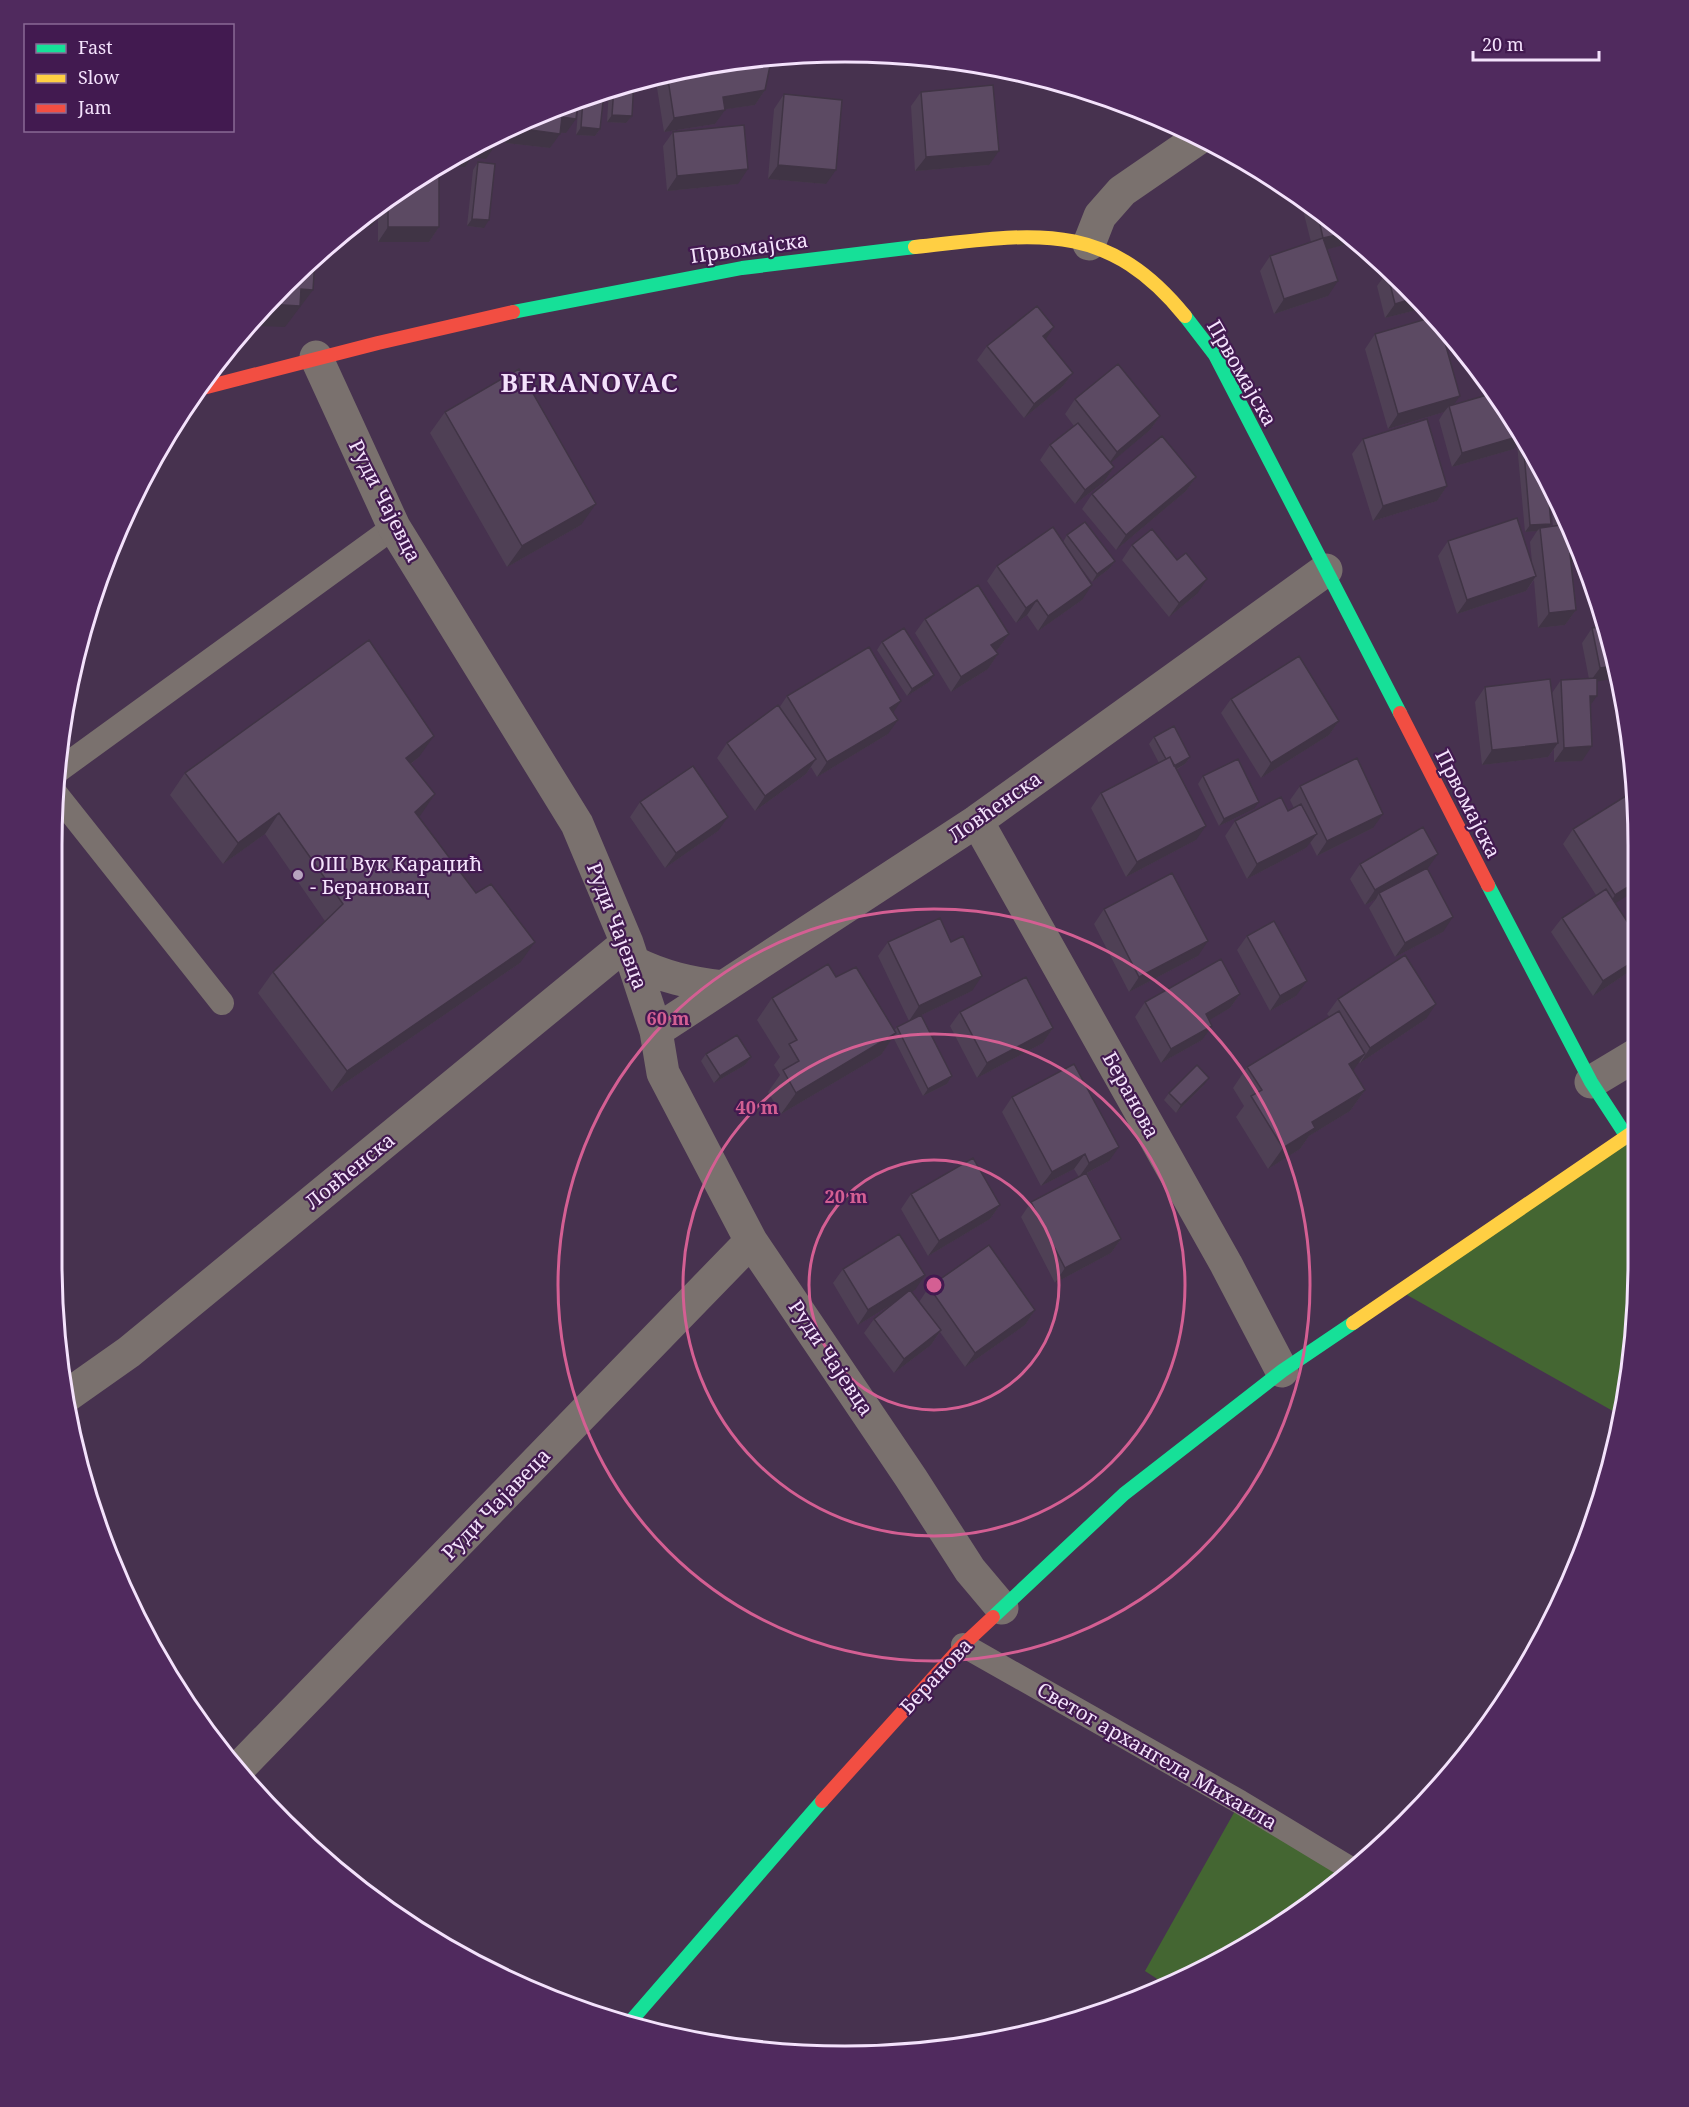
<svg xmlns="http://www.w3.org/2000/svg" width="1689" height="2107" viewBox="0 0 1689 2107" font-family="'Noto Serif',serif">
<style>
.green{fill:#446632}
.lines{fill:none;stroke-linecap:round;stroke-linejoin:round}
.lane{stroke:#7a716e;stroke-width:24}
.street{stroke:#7a716e;stroke-width:33}
.fast{stroke:#16e098;stroke-width:14}
.slow{stroke:#ffcf43;stroke-width:14}
.jam{stroke:#f24e42;stroke-width:14}
.wall{fill:#4f4055}
.shaded-wall{fill:#403445}
.building{fill:#5c4a63;stroke:#403445;stroke-width:1.5}
.ring{fill:none;stroke:#d45f93;stroke-width:3}
.poi-dot{fill:#b7a4bf;stroke:#421a50;stroke-width:2}
.labels{text-anchor:middle;stroke-width:4.5;stroke-linejoin:round;paint-order:stroke}
.street-label{font-size:20px;fill:#f4e2fc;stroke:#421a50}
.poi-label{font-size:20px;fill:#f4e2fc;stroke:#421a50;text-anchor:start}
.district-label{font-size:26px;font-weight:bold;letter-spacing:1.5px;fill:#f4e2fc;stroke:#421a50}
.rim{fill:none;stroke:#f4e2fc;stroke-width:3}
.centre{fill:#d45f93;stroke:#421a50;stroke-width:3}
.ring-label{font-size:18px;text-anchor:middle;font-weight:bold;fill:#d45f93;stroke:#421a50;stroke-width:4.5;stroke-linejoin:round;paint-order:stroke}
</style>
<rect width="100%" height="100%" fill="#47324f"/>
<!-- green -->
<path class="green" d="M1636 1130V1314L1620 1415 1400 1291Z
M1240 1802 1350 1869 1328 1892 1196 1974 1165 1984 1145 1971Z"/>
<g class="lines">
<!-- lane -->
<path class="lane" d="M55 773 394 527
M53 790 222 1003
M963 1645 1240 1802 1351 1869"/>
<!-- street -->
<path class="street" d="M1089 244 1100 216 1122 191 1199 138
M316 357 394 527 577 824 627 943 656 1031 663 1073 751 1241 911 1478 970 1570 1002 1608
M977 821 1226 1264 1282 1371
M633 962C663 977 690 983 723 987
M656 1031 977 821 1326 570
M1591 1082 1636 1055
M68 1395 129 1352 627 943
M240 1767 751 1241"/>
<!-- fast -->
<path class="fast" d="M513 312 742 268 915 247
M1185 316 1215 355 1400 713
M1488 885 1591 1082 1627 1137
M993 1617 1124 1494 1282 1371 1353 1323
M630 2022 822 1801"/>
<!-- slow -->
<path class="slow" d="M915 247C1029 235 1104 216 1185 316
M1353 1323 1636 1130"/>
<!-- jam -->
<path class="jam" d="M199 389 378 343 513 312
M1400 713 1488 885
M822 1801 963 1645 993 1617"/>
</g>
<!-- wall -->
<path class="wall" d="M772 56 765 90 755 105 725 109 715 124 664 132 655 75Z
M634 80 632 116 626 123 607 122 609 89Z
M921 92 989 165 915 171 911 106Z
M599 93 600 129 595 136 576 135 579 101Z
M784 94 826 184 768 179 774 109Z
M578 101 566 133 560 132 550 148 505 143 507 128Z
M673 132 738 184 667 191 663 146Z
M478 162 484 228 467 226 473 170Z
M434 170 439 227 429 242H378V218L371 227 350 226 361 215Z
M1304 203 1357 240 1355 242 1327 249 1328 296 1274 314 1260 271 1270 256 1311 242 1302 206Z
M1389 271 1424 308 1385 318 1377 286 1387 272Z
M1375 334 1454 404 1494 393 1547 478 1549 527 1553 526 1550 484 1556 493 1577 550 1571 563 1576 610 1565 625 1538 628 1534 580 1526 591 1457 614 1438 556 1448 541 1532 562 1530 542 1537 531 1525 532 1517 444 1514 449 1452 467 1439 420 1444 412 1388 429 1365 349Z
M987 346 1073 373 1062 387 1024 418 977 360Z
M1075 399 1160 416 1150 430 1110 463 1114 467 1104 482 1075 504 1040 460 1050 445 1074 426 1065 414Z
M445 412 581 525 507 567 430 433Z
M1363 439 1447 486 1437 501 1373 521 1352 454Z
M1196 477 1186 491 1116 550 1082 509 1092 494Z
M1067 535 1115 561 1110 568 1092 582 1069 552 1082 600 1038 631 1027 615 1016 623 987 581 997 566 1063 542Z
M1132 545 1197 594 1169 617 1122 560Z
M925 619 1009 634 998 649 995 650 998 654 988 669 951 692 915 633Z
M1592 628 1611 639 1597 682 1591 705 1582 761 1554 762V749L1548 757 1482 765 1475 702 1485 687 1552 693 1561 680 1589 679 1582 643Z
M882 642 929 682 907 696 877 650Z
M787 696 893 712 888 734 817 777 811 767 806 774 755 811 717 758 727 743 779 708Z
M1231 699 1339 721 1329 735 1261 778 1221 713Z
M1154 737 1190 757 1185 764 1176 770 1196 840 1126 877 1091 808 1101 793 1159 763 1149 744Z
M419 757 411 764 435 794 418 817 520 963 332 1092 258 993 273 972 325 921 265 834 223 864 170 795 185 773Z
M1203 776 1254 809 1219 826 1198 784Z
M1300 786 1373 828 1317 856 1310 842 1306 848 1247 879 1225 836 1235 821 1288 811 1294 808 1290 800Z
M1629 794 1615 903 1636 935V967L1593 996 1551 932 1562 918 1596 895 1563 844 1573 829Z
M640 802 718 831 665 868 630 817Z
M1360 864 1428 868 1443 932 1395 957 1369 908 1376 899 1365 905 1350 879Z
M1104 909 1198 956 1129 992 1094 924Z
M1247 936 1296 996 1270 1011 1237 950Z
M888 942 972 991 909 1021 878 956Z
M836 977 894 1031 897 1027 952 1076 947 1084 923 1096 893 1037 881 1055 781 1114 768 1092 780 1075 774 1065 780 1057 757 1020 772 998Z
M1240 994 1230 1008 1209 1020 1202 1040 1161 1063 1135 1017 1145 1002Z
M1338 999 1426 1019 1360 1063 1359 1062 1353 1070 1365 1090 1350 1111 1309 1136 1300 1149 1268 1169 1236 1117 1244 1106 1233 1088 1247 1067 1330 1017 1327 1014Z
M960 1012 1053 1028 1043 1043 977 1078 950 1026Z
M706 1054 751 1057 745 1065 714 1083 701 1061Z
M1204 1085 1176 1113 1164 1100 1169 1093Z
M1012 1097 1109 1161 1087 1173 1121 1239 1111 1253 1055 1283 1021 1217 1031 1202 1079 1177 1074 1169 1041 1186 1002 1112Z
M911 1194 1000 1205 990 1219 928 1256 901 1209Z
M843 1269 915 1290 911 1292 919 1302 929 1287 1035 1310 1025 1325 965 1367 940 1332 931 1345 894 1373 864 1333 874 1319 894 1303 858 1325 833 1283Z"/>
<!-- shaded-wall -->
<path class="shaded-wall" d="M765 90 755 105 713 111 723 97Z
M725 110 715 124 664 132 674 118Z
M612 115 632 116 626 123 607 122Z
M562 117 576 119 566 133 552 132Z
M581 127 600 129 595 136 576 135Z
M516 128 560 134 550 148 505 143Z
M478 143 496 144 486 159 472 157 465 167 442 165Z
M999 151 989 165 915 171 926 157Z
M778 165 836 170 826 184 768 179Z
M748 169 738 184 667 191 677 176Z
M367 212 382 213 371 227 350 226 361 215Z
M472 219 489 220 484 228 467 226Z
M388 227H439L429 242H378Z
M1346 233 1357 240 1355 242 1313 253 1323 238Z
M1338 281 1328 296 1274 314 1284 299Z
M301 289 313 290 285 327 259 326 249 341 235 340 248 321 266 304Z
M1415 298 1424 308 1385 318 1395 304Z
M1054 327 1044 342 1043 336Z
M1073 373 1062 387 1024 418 1034 404Z
M1460 396 1450 410 1449 406 1444 412 1388 429 1398 414Z
M1160 416 1150 430 1107 466 1117 452Z
M1520 436 1522 438 1514 449 1452 467 1462 453Z
M1114 467 1104 482 1075 504 1085 490Z
M1196 477 1186 491 1116 550 1126 535Z
M1447 486 1437 501 1373 521 1383 506Z
M596 504 581 525 507 567 522 546Z
M1564 519H1566L1571 532 1554 533Z
M1551 524 1545 531 1540 528 1537 531 1525 532 1530 525Z
M1578 553 1568 568 1570 554Z
M1115 561 1110 568 1092 582 1097 574Z
M1536 576 1526 591 1457 614 1467 600Z
M1207 579 1197 594 1169 617 1179 603Z
M1092 585 1082 600 1038 631 1048 616Z
M1037 600 1027 615 1016 623 1026 608Z
M1576 610 1565 625 1538 628 1549 613Z
M1009 634 998 649 981 659 991 645Z
M998 654 988 669 951 692 961 677Z
M1615 666 1617 678 1589 683 1600 668Z
M934 675 929 682 907 696 912 689Z
M1590 696H1597L1587 710Z
M901 701 891 716 890 708Z
M898 720 888 734 817 777 827 762Z
M1339 721 1329 735 1261 778 1271 763Z
M434 736 419 757 392 779 406 758Z
M1558 743 1548 757 1482 765 1492 750Z
M1592 746 1582 761 1554 762 1564 748Z
M1190 757 1185 764 1166 775 1171 768Z
M816 759 806 774 755 811 765 796Z
M435 794 420 816 400 834 415 812Z
M1259 802 1254 809 1219 826 1224 819Z
M279 813 265 834 223 864 238 843Z
M1383 814 1373 828 1317 856 1327 841Z
M728 817 718 831 665 868 676 853Z
M1206 826 1196 840 1126 877 1137 862Z
M1317 834 1306 848 1247 879 1257 864Z
M1438 854 1428 868 1381 896 1379 893 1376 899 1365 905 1375 890Z
M1636 882V890L1605 910 1615 895Z
M1453 917 1443 932 1395 957 1405 943Z
M1208 941 1198 956 1129 992 1139 977Z
M535 942 520 963 332 1092 347 1071Z
M1636 960V967L1593 996 1603 981Z
M982 976 972 991 909 1021 919 1006Z
M1307 981 1296 996 1270 1011 1280 996Z
M1240 994 1230 1008 1196 1028 1206 1014Z
M1436 1004 1426 1019 1360 1063 1370 1048Z
M1212 1026 1202 1040 1161 1063 1171 1049Z
M1053 1028 1043 1043 977 1078 987 1063Z
M896 1033 881 1055 781 1114 796 1093Z
M1365 1054 1350 1075 1349 1064Z
M751 1057 745 1065 714 1083 720 1076Z
M952 1076 947 1084 923 1096 928 1089Z
M1209 1078 1204 1085 1176 1113 1181 1105Z
M1365 1090 1350 1111 1309 1136 1300 1149 1268 1169 1283 1148 1312 1122Z
M1119 1147 1109 1161 1079 1177 1089 1163Z
M1085 1154 1074 1169 1041 1186 1052 1172Z
M1000 1205 990 1219 928 1256 939 1241Z
M1121 1239 1111 1253 1055 1283 1065 1268Z
M925 1275 915 1290 858 1325 868 1310Z
M1035 1310 1025 1325 965 1367 975 1353Z
M941 1330 931 1345 894 1373 904 1359Z"/>
<!-- building -->
<path class="building" d="M772 56 765 90 723 97 725 110 674 118 667 73Z
M634 80 632 116 612 115 614 87Z
M993 85 999 151 926 157 921 92Z
M599 93H604L600 129 581 127 583 99Z
M784 94 842 100 836 170 778 165Z
M578 101 576 119 562 117 560 134 516 128V124Z
M744 125 748 169 677 176 673 132Z
M497 132 496 144 478 143 493 133Z
M476 144V153L464 151Z
M478 162 495 164 489 220 472 219Z
M434 170H439V227H388V199Z
M382 202V213L367 212Z
M1317 211 1346 233 1323 238Z
M1323 238 1338 281 1284 299 1270 256Z
M315 259 313 290 301 289 300 306 266 304Z
M1389 271 1415 298 1395 304 1387 272Z
M265 305 264 319H251Z
M1037 306 1054 327 1043 336 1073 373 1034 404 987 346Z
M1433 317 1440 325 1460 396 1398 414 1375 334Z
M1118 364 1160 416 1117 452 1075 399Z
M519 369 596 504 522 546 445 412Z
M1494 393 1520 436 1462 453 1449 406Z
M1427 419 1447 486 1383 506 1363 439Z
M1078 423 1114 467 1085 490 1050 445Z
M1162 436 1196 477 1126 535 1092 494Z
M1523 440 1547 478 1551 524 1530 525Z
M1517 518 1536 576 1467 600 1448 541Z
M1085 522 1115 561 1097 574 1067 535Z
M1568 524 1578 553 1570 554 1576 610 1549 613 1540 528Z
M1053 527 1092 585 1048 616 1037 600 1026 608 997 566Z
M1152 529 1177 560 1186 553 1207 579 1179 603 1132 545Z
M978 585 1009 634 991 645 998 654 961 677 925 619Z
M1606 626 1611 639 1615 666 1600 668 1592 628Z
M904 628 934 675 912 689 882 642Z
M369 640 434 736 406 758 435 794 415 812 476 893 491 884 535 942 347 1071 273 972 343 904 279 813 238 843 185 773Z
M869 647 901 701 890 708 898 720 827 762 787 696Z
M1299 656 1339 721 1271 763 1231 699Z
M1597 678V696H1590L1592 746 1564 748 1561 680Z
M1550 679 1558 743 1492 750 1485 687Z
M778 705 816 759 765 796 727 743Z
M1174 726 1190 757 1174 766 1170 757 1166 759 1154 737Z
M1170 757 1206 826 1137 862 1101 793Z
M1357 758 1383 814 1327 841 1300 786Z
M1238 759 1259 802 1224 819 1203 776Z
M693 766 728 817 676 853 640 802Z
M1629 794 1636 805V882L1615 895 1573 829Z
M1281 797 1288 811 1301 804 1317 834 1257 864 1235 821Z
M1423 827 1438 854 1375 890 1360 864Z
M1427 868 1453 917 1405 943 1379 893Z
M1172 873 1208 941 1139 977 1104 909Z
M1606 889 1636 935V960L1603 981 1562 918Z
M940 918 951 942 963 936 982 976 919 1006 888 942Z
M1274 921 1307 981 1280 996 1247 936Z
M1405 955 1436 1004 1370 1048 1338 999Z
M1221 959 1240 994 1206 1014 1212 1026 1171 1049 1145 1002Z
M828 964 836 977 856 967 896 1033 796 1093 783 1070 799 1061 789 1044 797 1040 772 998Z
M1026 977 1053 1028 987 1063 960 1012Z
M1339 1011 1365 1054 1349 1064 1365 1090 1312 1122 1315 1128 1283 1148 1251 1096 1262 1090 1247 1067Z
M921 1015 952 1076 928 1089 897 1027Z
M737 1035 751 1057 720 1076 706 1054Z
M1074 1064 1119 1147 1089 1163 1085 1154 1052 1172 1012 1097Z
M1197 1065 1209 1078 1181 1105 1169 1093Z
M973 1158 1000 1205 939 1241 911 1194Z
M1086 1173 1121 1239 1065 1268 1031 1202Z
M899 1234 925 1275 868 1310 843 1269Z
M989 1245 1035 1310 975 1353 929 1287Z
M910 1290 941 1330 904 1359 874 1319Z"/>
<!-- distance rings -->
<g class="ring">
<circle cx="934" cy="1285" r="125"/>
<circle cx="934" cy="1285" r="251"/>
<circle cx="934" cy="1285" r="376"/>
</g>
<!-- markers -->
<circle class="poi-dot" cx="298" cy="875" r="6"/>
<g class="labels">
<!-- street labels -->
<g class="street-label">
<text transform="translate(749 248) rotate(-8)" y="7">Првомајска</text>
<text transform="translate(1242 373) rotate(60)" y="7">Првомајска</text>
<text transform="translate(385 501) rotate(63)" y="7">Руди Чајевца</text>
<text transform="translate(1468 804) rotate(63)" y="7">Првомајска</text>
<text transform="translate(995 807) rotate(-35)" y="7">Ловћенска</text>
<text transform="translate(617 926) rotate(69)" y="7">Руди Чајевца</text>
<text transform="translate(1131 1095) rotate(61)" y="7">Беранова</text>
<text transform="translate(350 1171) rotate(-39)" y="7">Ловћенска</text>
<text transform="translate(831 1358) rotate(56)" y="7">Руди Чајевца</text>
<text transform="translate(496 1504) rotate(-46)" y="7">Руди Чајавеца</text>
<text transform="translate(936 1676) rotate(-47)" y="7">Беранова</text>
<text transform="translate(1157 1756) rotate(30)" y="7">Светог архангела Михаила</text>
</g>
<!-- poi labels -->
<g class="poi-label">
<text x="310" y="871">ОШ Вук Караџић<tspan x="310" dy="23">- Берановац</tspan></text>
</g>
<!-- district labels -->
<g class="district-label">
<text x="590" y="392">BERANOVAC</text>
</g>
</g>
<!-- crop -->
<path d="M0 0H1689V2107H0ZM845 62H845A783 783 0 0 1 1628 845V1263A783 783 0 0 1 845 2046H845A783 783 0 0 1 62 1263V845A783 783 0 0 1 845 62Z" fill="#502a5e" fill-rule="evenodd"/>
<path class="rim" d="M845 62H845A783 783 0 0 1 1628 845V1263A783 783 0 0 1 845 2046H845A783 783 0 0 1 62 1263V845A783 783 0 0 1 845 62Z"/>
<circle cx="934" cy="1285" r="9" class="centre"/>
<g class="ring-label">
<text x="668" y="1025">60 m</text>
<text x="757" y="1114">40 m</text>
<text x="846" y="1203">20 m</text>
</g>
<!-- legend -->
<rect x="24" y="24" width="210" height="108" fill="#421a50" stroke="#896a95" stroke-width="1.5"/>
<rect x="36" y="44" width="30" height="9" fill="#16e098" stroke="#896a95" stroke-width="1.5"/>
<text x="78" y="54" font-size="18" fill="#f4e2fc">Fast</text>
<rect x="36" y="74" width="30" height="9" fill="#ffcf43" stroke="#896a95" stroke-width="1.5"/>
<text x="78" y="84" font-size="18" fill="#f4e2fc">Slow</text>
<rect x="36" y="104" width="30" height="9" fill="#f24e42" stroke="#896a95" stroke-width="1.5"/>
<text x="78" y="114" font-size="18" fill="#f4e2fc">Jam</text>
<!-- scale -->
<path d="M1473 51v9h126v-9" fill="none" stroke="#f4e2fc" stroke-width="3"/>
<text x="1482" y="51" font-size="18" fill="#f4e2fc" stroke="#421a50" stroke-width="4.5" paint-order="stroke">20 m</text>
</svg>
